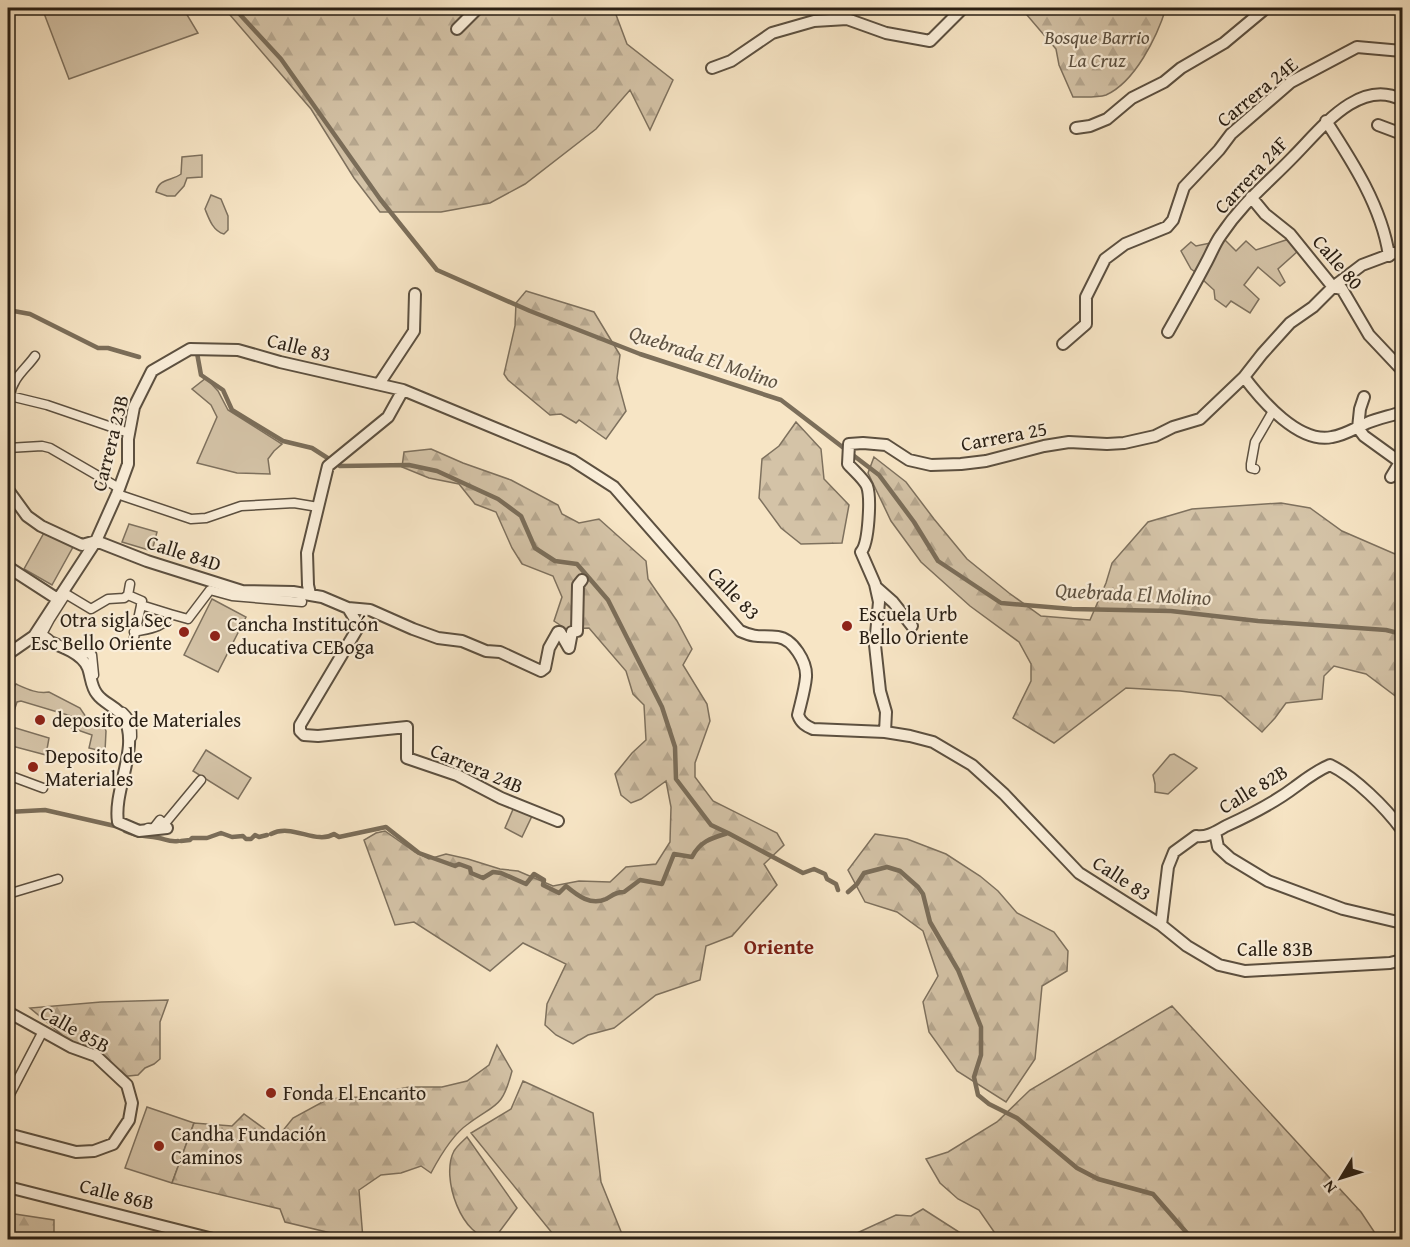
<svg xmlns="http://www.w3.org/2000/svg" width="1410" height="1247" viewBox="0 0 1410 1247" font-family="'Gentium Book Plus',serif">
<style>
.green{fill:#d4c3a7;stroke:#7e715e;stroke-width:1.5}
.forest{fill:url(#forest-firs);stroke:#7e715e;stroke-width:1.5}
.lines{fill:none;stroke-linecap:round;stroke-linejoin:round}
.stream{stroke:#7b6e5a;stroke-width:4.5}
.pedestrian-casing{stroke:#5c5040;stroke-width:11}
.minor-casing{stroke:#5c5040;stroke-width:14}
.pedestrian{stroke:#faeed9;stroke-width:8}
.minor{stroke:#faeed9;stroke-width:10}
.poi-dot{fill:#8f2418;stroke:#faeed9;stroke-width:2}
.labels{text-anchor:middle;stroke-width:4.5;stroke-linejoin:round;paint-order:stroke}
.park-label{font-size:20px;font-style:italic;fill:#5c5040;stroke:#faeed9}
.street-label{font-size:20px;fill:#291f14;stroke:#faeed9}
.poi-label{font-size:20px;fill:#291f14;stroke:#faeed9;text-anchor:start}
.water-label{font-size:21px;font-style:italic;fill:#5f5343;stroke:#faeed9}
.neighbourhood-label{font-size:21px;font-weight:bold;fill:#7a1f14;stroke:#faeed9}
</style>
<defs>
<pattern id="forest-firs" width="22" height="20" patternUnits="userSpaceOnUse" patternTransform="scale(1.5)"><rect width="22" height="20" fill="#d4c3a7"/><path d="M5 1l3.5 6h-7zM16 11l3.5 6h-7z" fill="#b6a78f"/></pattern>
</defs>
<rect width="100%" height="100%" fill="#f7e5c5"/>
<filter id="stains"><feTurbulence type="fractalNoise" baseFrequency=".00333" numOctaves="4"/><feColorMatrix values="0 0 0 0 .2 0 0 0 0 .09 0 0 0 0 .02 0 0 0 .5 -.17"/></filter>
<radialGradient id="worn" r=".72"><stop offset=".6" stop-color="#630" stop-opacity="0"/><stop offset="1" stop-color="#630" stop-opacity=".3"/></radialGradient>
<!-- green -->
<path class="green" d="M42 8H183L198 33 69 79Z
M202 155V177L187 178 184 186 175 196H167L156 192C159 178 172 181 181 174L182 157Z
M211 195 221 199 228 216V230L224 234C213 231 209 219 205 209Z
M1224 239 1236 251 1246 241 1256 250 1289 239 1298 251 1278 269 1285 282 1280 286 1258 267 1244 285 1259 299 1250 313 1231 301 1226 307 1215 299 1214 290 1202 279Z
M1191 242 1196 246 1215 242 1198 274 1191 269 1181 251Z
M206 378 218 391 228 410 282 444 274 451 268 459 270 474 237 473 197 463 217 417 211 405 192 389Z
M129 524 157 532 152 551 122 542Z
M45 531 73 547 52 585 24 569Z
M212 599 246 617 218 672 184 655Z
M16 684C27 689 37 694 49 692L80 708 90 723 94 724 101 717 106 731 105 752 89 748 92 735 69 727 71 716 21 701 17 702 9 726 49 738 46 755 8 745V687H14Z
M206 750 251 778 238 799 193 771Z
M1174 754 1197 768 1168 794 1155 792V784L1153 775 1170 755Z
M514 807 532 816 522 837 505 828Z
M147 1107 194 1123 172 1183 125 1168Z"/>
<!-- forest -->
<path class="forest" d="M224 8H551L557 11 615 12 627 44 673 80 650 130 630 90 596 129 525 184 490 203 441 212H380L354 178 311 109Z
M1021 8H1166C1157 37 1135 82 1106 95 1097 98 1083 97 1073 97L1059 65 1056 49Z
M526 291 594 312 620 355 617 378 626 411 606 439 579 420 576 423 561 414 550 415 508 380 504 374 515 326 516 303Z
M796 422 821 449 824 479 849 505 842 543 801 544 781 528 759 498 762 459 779 446Z
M431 449 463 463 511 480 558 505 562 514 579 523 599 519 646 561 648 579 677 621 692 649 683 665 707 704 710 721 695 763V777L713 801 777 833 784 845 764 864 777 885 732 936 706 946 700 980 656 995 614 1028 588 1035 573 1044 556 1035 545 1025 547 1004 566 964 523 943 490 971 414 922 395 925 364 840 376 833 385 831 415 852 429 859 446 854 468 859 500 869 518 871 553 886 579 881 610 882 626 867 656 864 670 842 671 807 666 781 641 799 631 803 621 795 615 774 632 753 646 740 644 705 633 694 626 671 589 628 566 629 554 621 562 597 553 576 522 564 512 548 496 512 475 504 459 484 429 478 402 467 404 452Z
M874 457 906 482 934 519 967 559 1009 593 1041 616 1090 620 1106 583 1112 563 1148 522 1192 509 1281 503 1310 508 1342 531 1402 557V701L1366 674 1334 666 1324 676 1322 699 1286 703 1275 718 1262 732 1221 696 1180 691 1126 688 1054 743 1013 718 1031 681V664L1019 642 970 606 921 562 891 521 868 473Z
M875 834 907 839 946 854 980 876 998 891 1017 913 1054 932 1068 951 1067 971 1042 986 1035 1059 1006 1102 957 1071 929 1032 923 1002 938 976 923 931 897 912 865 902 848 870Z
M168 1000 160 1022V1059L154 1064 145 1068 138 1075 119 1077 69 1046 61 1034 30 1008 101 1002Z
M1172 1006 1361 1212 1379 1239H999L979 1210 958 1199 940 1183 926 1159 948 1152 997 1122 1030 1090Z
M497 1045 512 1071C502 1109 496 1103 468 1124 452 1135 440 1156 431 1173L421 1166 401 1173 381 1175 359 1190 363 1239H356L285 1222 280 1209 172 1183 194 1123 232 1126 244 1114 277 1138 293 1118 328 1099 360 1097 409 1087H442L467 1081 489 1065Z
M523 1081 593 1113 601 1182 624 1239H557L471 1133 511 1109Z
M467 1137 517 1208 494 1239C462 1240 440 1177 454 1151 457 1146 463 1141 467 1137Z
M923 1209 962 1234 980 1239H844L896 1215 911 1216Z
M8 1213 54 1220V1239H8Z"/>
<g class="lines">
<!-- stream -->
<path class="stream" d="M234 8 281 59 380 199 437 270 530 311 640 354 781 400 879 475 914 522 938 561 1001 603 1072 609 1171 611 1258 621 1386 630 1402 634
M8 310 30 314 98 348H108L139 357
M197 353 201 375 223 390 232 410 283 441 312 448 340 466 409 465 437 471 498 499 521 516 535 548 555 561 577 564 608 600 662 707 675 747 676 779 711 825 728 833
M8 812 45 810 115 826
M125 831C141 838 144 835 159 838 167 840 170 842 178 841
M271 834C292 823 316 845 334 834L339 837 386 827 419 853 455 866 459 864 470 868 471 873 483 878 493 872 501 873 526 884 534 874 544 880 543 885 559 893 566 886C578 896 591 906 606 899 613 895 616 892 624 892L640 880 662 884 674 854 692 857C700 841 712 838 728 833L803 873 814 869 825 874 827 879 836 884 838 890
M181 841 190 840 192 838H207L221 833 232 837 243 836 246 839H251L255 835 259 837 267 835
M848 892 857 884 864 873 887 867 900 871 918 887 923 894 930 922 958 970 981 1027V1055L974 1077 978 1095 989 1104 1017 1118 1077 1168 1098 1179 1153 1194 1193 1240"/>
<defs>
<path id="pedestrian" d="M35 356C26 369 12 378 10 396L47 405 129 433
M8 448 42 446 50 448 119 488
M1255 469 1251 468V464L1255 442 1273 411
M117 494 191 519 206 518 241 506 294 503 318 507
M130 584 128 595 142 601 134 638
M170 614 188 619 210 590 232 596 302 602
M134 632C147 629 165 628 170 614L141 605
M49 639 42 634 50 619 66 594 91 609 108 599 124 598 128 595
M70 647 92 655 94 675
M123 712C132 721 132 725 132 737
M8 775 43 788
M162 827 201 780
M148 828 153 829 160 820 165 824
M8 894 58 879
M8 1098 43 1031"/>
<path id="minor" d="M457 29 478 8
M712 68 731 61 772 33 814 21 847 19 886 33 930 41 963 8
M1326 121C1352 161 1382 207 1389 256
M1378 125 1402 134
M1076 128 1090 126 1107 119 1132 98 1164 82 1181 68 1224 43 1266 8
M1251 197 1265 214 1290 234 1333 287 1342 289 1369 335 1402 370
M1168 332C1181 309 1194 286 1206 263 1211 254 1215 243 1221 235 1243 202 1267 184 1293 157 1320 130 1359 77 1402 100
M1063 344 1086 324V297L1105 259 1125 244 1167 227 1173 220 1184 187 1219 150 1231 134 1291 82 1357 47 1402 51
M1244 377C1262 401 1299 444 1332 437 1345 435 1355 428 1367 423 1378 418 1391 416 1402 412
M379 384 414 331 415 294
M1364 397 1360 409 1358 428 1364 436 1400 462 1391 477
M8 490 27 516 41 526 82 545 96 541 147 561 242 591 293 592 322 597 348 608 359 626 300 725V731L304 735 318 736 407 727V758L457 775 501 798 558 821
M8 567 59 600
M876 587 893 602 912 626
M310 594 308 585 307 553 328 466 388 417 403 390
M348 608 370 610 413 629 438 638 462 641 486 651 500 652 541 671 545 668 549 648 558 632H560L569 648 572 632 577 631 578 585 582 580
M34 636C50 643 81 650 88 668 91 676 91 687 97 694 104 704 118 707 124 718 140 747 113 790 118 822L139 831 167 828
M8 654 34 636 96 541 117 494 128 464V439L134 407 152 371 190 349 238 350 280 362 403 390 572 460 614 487 740 631C758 639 761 635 778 637 793 639 807 662 806 677 805 689 801 702 798 715 801 723 806 726 813 729L885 732 910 736 933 742 972 765 1004 794 1079 873 1161 925 1187 946 1219 965 1245 971 1390 963 1402 960
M885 732 886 712 880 691 875 645 879 602 875 584 861 552C869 543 871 497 867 486 863 478 854 471 848 464L849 444 863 443 886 445 909 460 931 465 961 464 986 461 1044 446 1069 442 1107 444 1124 443 1155 436 1173 427 1200 419 1244 377 1262 354 1290 323 1313 307 1333 287 1362 265 1394 253 1402 254
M1215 832 1218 847 1230 858 1268 881 1343 909 1402 923
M1161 925 1168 867 1174 852 1196 836C1207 838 1217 831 1226 826 1250 815 1274 803 1295 787 1307 778 1316 771 1330 765 1355 777 1386 808 1402 830
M8 1012 71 1047 96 1056 127 1085 132 1103 129 1120 113 1144 94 1151 76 1152 8 1134
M8 1187 217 1240"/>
</defs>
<!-- pedestrian casing -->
<use href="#pedestrian" class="pedestrian-casing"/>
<!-- minor casing -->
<use href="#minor" class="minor-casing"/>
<!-- pedestrian -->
<use href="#pedestrian" class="pedestrian"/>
<!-- minor -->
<use href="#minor" class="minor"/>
</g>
<!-- markers -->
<g class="poi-dot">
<circle cx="847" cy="626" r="6"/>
<circle cx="184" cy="632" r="6"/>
<circle cx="215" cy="636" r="6"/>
<circle cx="40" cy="720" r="6"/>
<circle cx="33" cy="767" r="6"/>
<circle cx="271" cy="1093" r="6"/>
<circle cx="159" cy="1146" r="6"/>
</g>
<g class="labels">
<!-- park labels -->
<g class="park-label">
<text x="1097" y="44">Bosque Barrio<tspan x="1097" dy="23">La Cruz</tspan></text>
</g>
<!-- street labels -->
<g class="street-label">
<text transform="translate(1257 92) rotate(-39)" y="7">Carrera 24E</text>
<text transform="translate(1251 175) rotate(-47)" y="7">Carrera 24F</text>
<text transform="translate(1338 262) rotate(49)" y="7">Calle 80</text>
<text transform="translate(299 347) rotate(14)" y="7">Calle 83</text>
<text transform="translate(1004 436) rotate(-11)" y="7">Carrera 25</text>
<text transform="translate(110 443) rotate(-76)" y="7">Carrera 23B</text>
<text transform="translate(184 553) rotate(18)" y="7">Calle 84D</text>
<text transform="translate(734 593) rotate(46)" y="7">Calle 83</text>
<text transform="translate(477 768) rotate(23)" y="7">Carrera 24B</text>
<text transform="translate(1253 789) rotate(-31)" y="7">Calle 82B</text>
<text transform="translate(1122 878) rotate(33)" y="7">Calle 83</text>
<text x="1275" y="956">Calle 83B</text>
<text transform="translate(75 1029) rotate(29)" y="7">Calle 85B</text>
<text transform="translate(117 1194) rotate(14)" y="7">Calle 86B</text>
</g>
<!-- poi labels -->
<g class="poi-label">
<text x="859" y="621">Escuela Urb<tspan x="859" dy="23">Bello Oriente</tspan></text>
<text x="172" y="627" text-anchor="end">Otra sigla Sec<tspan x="172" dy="23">Esc Bello Oriente</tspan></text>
<text x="227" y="631">Cancha Institucón<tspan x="227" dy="23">educativa CEBoga</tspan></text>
<text x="52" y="727">deposito de Materiales</text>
<text x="45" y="763">Deposito de<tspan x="45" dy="23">Materiales</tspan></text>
<text x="283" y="1100">Fonda El Encanto</text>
<text x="171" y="1141">Candha Fundación<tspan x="171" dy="23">Caminos</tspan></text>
</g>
<!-- water labels -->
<g class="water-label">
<text transform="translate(704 357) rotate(19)" y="7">Quebrada El Molino</text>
<text transform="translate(1133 594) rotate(3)" y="7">Quebrada El Molino</text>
</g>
<!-- neighbourhood labels -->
<g class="neighbourhood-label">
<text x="779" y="954">Oriente</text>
</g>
</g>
<!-- margin -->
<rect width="1410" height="1247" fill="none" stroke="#f7e5c5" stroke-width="30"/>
<rect x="9" y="9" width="1392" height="1229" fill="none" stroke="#291f14" stroke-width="3"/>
<rect x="15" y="15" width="1380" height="1217" fill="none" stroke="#291f14" stroke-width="1.5"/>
<!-- north arrow -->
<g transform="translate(1341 1178) rotate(232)" stroke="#faeed9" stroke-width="4.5" paint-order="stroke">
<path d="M0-4.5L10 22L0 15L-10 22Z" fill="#291f14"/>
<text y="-9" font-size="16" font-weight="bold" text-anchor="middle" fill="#291f14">N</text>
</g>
<rect width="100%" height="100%" filter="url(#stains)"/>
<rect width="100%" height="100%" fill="url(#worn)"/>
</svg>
